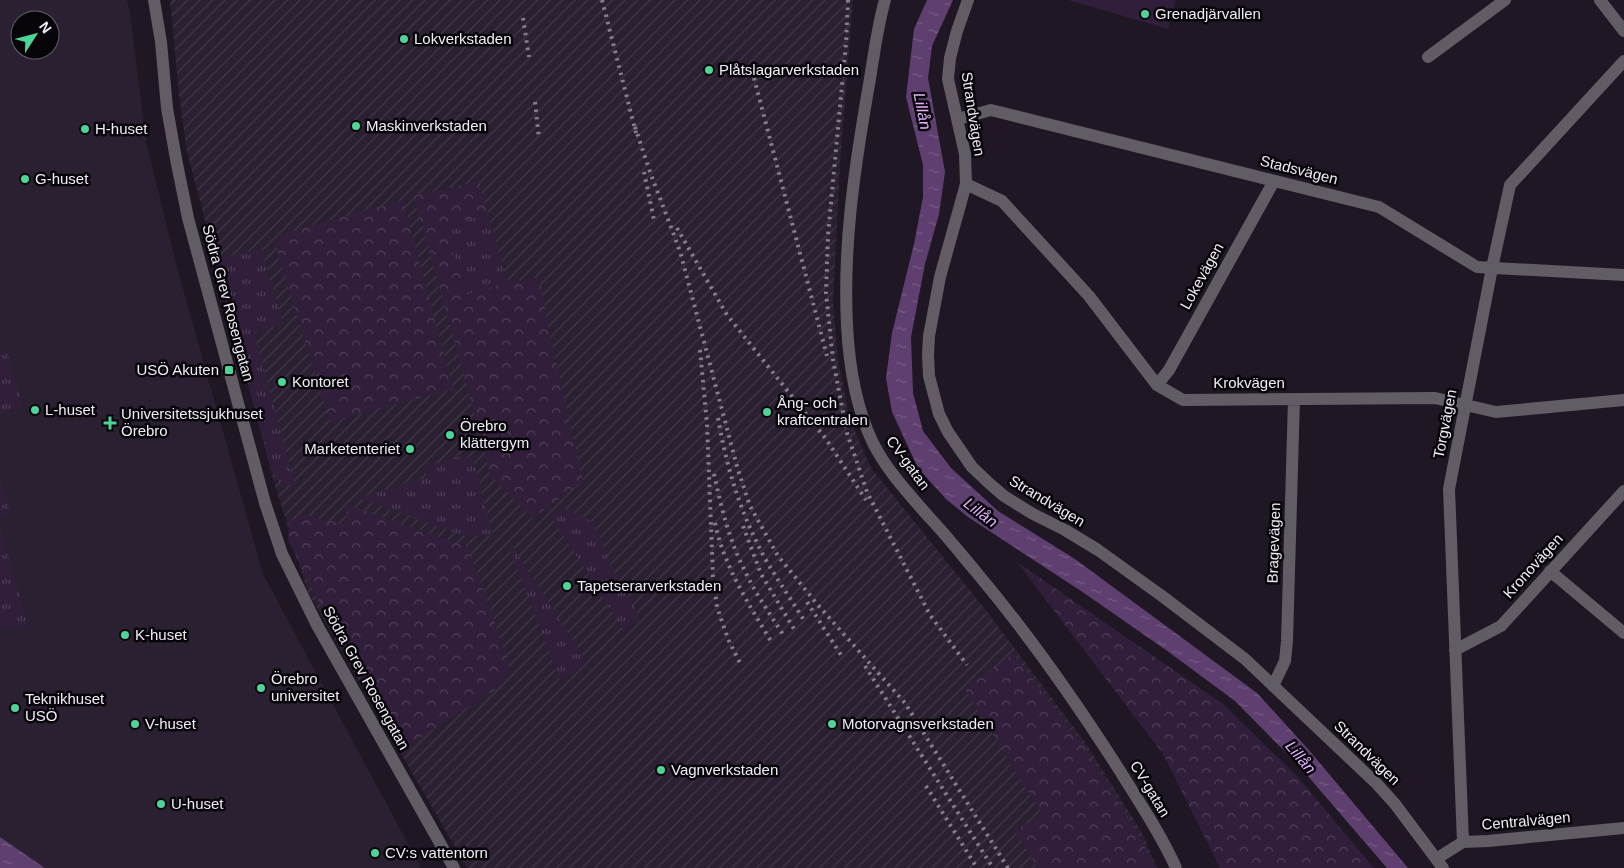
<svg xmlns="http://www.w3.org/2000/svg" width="1624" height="868" viewBox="0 0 1624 868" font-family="Arial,sans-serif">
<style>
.built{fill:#2b2032;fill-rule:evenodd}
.industrial{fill:url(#industrial-furrows)}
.grass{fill:url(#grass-tufts)}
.forest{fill:url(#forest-crowns)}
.pitch{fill:#311e3b}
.water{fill:url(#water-ripples)}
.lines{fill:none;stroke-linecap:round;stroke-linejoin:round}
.minor{stroke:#625d64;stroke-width:12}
.rail{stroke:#867f8a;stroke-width:4;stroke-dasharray:2.5 5;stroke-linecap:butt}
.poi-dot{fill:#4ed399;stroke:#070509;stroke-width:2}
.labels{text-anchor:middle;stroke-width:5;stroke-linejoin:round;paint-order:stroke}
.poi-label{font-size:15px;fill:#f1ebf4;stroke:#070509;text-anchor:start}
.street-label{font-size:15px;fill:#f1ebf4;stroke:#070509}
.water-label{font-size:16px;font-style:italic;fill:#e2b0fd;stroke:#070509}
</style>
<defs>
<pattern id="industrial-furrows" width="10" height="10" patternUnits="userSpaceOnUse" patternTransform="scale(1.25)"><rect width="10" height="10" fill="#2b2032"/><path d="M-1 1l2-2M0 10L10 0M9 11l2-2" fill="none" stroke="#403646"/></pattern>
<pattern id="grass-tufts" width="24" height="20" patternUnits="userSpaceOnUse" patternTransform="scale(1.25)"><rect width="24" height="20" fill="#311e3b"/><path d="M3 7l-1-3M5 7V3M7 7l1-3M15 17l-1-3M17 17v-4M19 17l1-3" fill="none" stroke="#4f3f58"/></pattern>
<pattern id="forest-crowns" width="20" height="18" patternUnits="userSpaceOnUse" patternTransform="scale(1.25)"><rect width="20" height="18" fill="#311e3b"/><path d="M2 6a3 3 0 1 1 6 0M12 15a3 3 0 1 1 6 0" fill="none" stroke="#4f3f58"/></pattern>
<pattern id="water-ripples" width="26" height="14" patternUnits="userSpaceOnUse" patternTransform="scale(1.25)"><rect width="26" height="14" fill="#5f3f70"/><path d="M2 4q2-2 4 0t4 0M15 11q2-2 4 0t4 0" fill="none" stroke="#765b85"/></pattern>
</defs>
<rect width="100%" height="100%" fill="#1f1724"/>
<!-- built -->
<path class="built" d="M0 0H127L130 14 146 142 178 271 263 574 421 868H45L0 837ZM20 20H50V50H20Z"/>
<!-- industrial -->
<path class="industrial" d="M170 0H853L840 163 833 303 838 360 850 420 871 468 988 613 1087 745 1142 833 1157 868H467L308 592 274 482 187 152 179 95Z"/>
<!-- grass -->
<path class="grass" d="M488 214 508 282 466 295 445 226Z
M261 248 283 324 254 332 295 485 280 483 272 471 215 263 220 258Z
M7 350 23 407 0 413V352Z
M463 456 473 458 493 536H465L358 498 427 477 424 467Z
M0 477 10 513 0 516Z
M564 509 580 515 594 523 611 566 639 616 624 631 551 516Z
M0 525 27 624 9 630 0 626Z
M510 542 587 663 560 681 511 551Z"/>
<!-- forest -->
<path class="forest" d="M479 181 488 214 445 226 466 295 508 282 539 277 549 330 583 481 533 518 490 475 468 390 414 196Z
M403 200 453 389 330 422 275 244 278 236 319 223Z
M349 505 468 547 509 664 507 674 495 690 403 749 398 747 312 589 288 540 289 522 303 514 344 524Z
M1017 562 1223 704 1296 775 1374 868H1220L1163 754Z
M1013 654 1086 749 1139 835 1155 868H1038L1015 831 1042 814 965 689Z"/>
<!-- pitch -->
<path class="pitch" d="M1068 0H1176L1168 29Z"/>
<!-- water -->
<path class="water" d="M927 0H953L932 46 928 78 945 172 939 214 925 264 911 337 913 393 923 431 951 468 998 511 1075 559 1257 693 1308 749 1408 868H1387L1300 767 1235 701 1166 650 1084 593 968 517 946 499 918 468 892 412 886 378 892 333 914 244 923 197V165L906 97 914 29Z
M0 837 45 868H0Z"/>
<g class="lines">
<!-- minor -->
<path class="minor" d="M154 0 161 42 167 108 176 159 188 218 265 503 282 554 317 625 454 868
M885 0C876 31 873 64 867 96 854 172 843 247 847 325 849 365 855 406 873 443 887 471 909 494 929 517 946 535 961 554 977 573 1029 635 1076 702 1120 771 1139 802 1161 834 1176 868
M968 0 957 31 950 58 948 79 965 154 966 184 940 277 929 336 928 355 929 376 939 414 948 432 972 467 990 484 1004 496 1033 514 1065 530 1098 550 1162 596 1245 659 1377 784 1395 804 1443 868
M1600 0 1624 31
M1428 57 1505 0
M958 119 991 110 1379 207 1477 267 1624 275
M966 184 1002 201 1089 296 1157 385 1183 400 1435 398 1496 412 1624 400
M1157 385 1169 370 1274 181
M1550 571 1624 633
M1455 650 1501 626 1624 491
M1273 686 1285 661 1287 641 1294 399
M1463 842 1449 489 1492 268 1510 185 1624 61
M1436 859 1463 842 1488 841 1624 828"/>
<!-- rail -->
<path class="rail" d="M602 0 636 133
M848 0 846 43 828 235 826 293 833 360 847 433 867 492 930 615 967 665
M523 18 529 57
M754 78 828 360
M535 102 539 139
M635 127 650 172 680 251 738 470 750 506 778 556 817 604 905 703 1008 868
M644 172 654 220
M677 228 727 315 826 439 866 500
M700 350 707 424 713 577 717 607 728 639 740 663
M718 418C726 464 738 505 759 547 772 573 790 597 805 622
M714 474C721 506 729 540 744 569 755 593 770 614 784 636
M715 523C724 567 750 606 772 643
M743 526 761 574 794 629
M807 602 841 655
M865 666 993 868
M926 786 977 868"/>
</g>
<!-- markers -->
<g class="poi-dot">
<circle cx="1145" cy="14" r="5"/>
<circle cx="404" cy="39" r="5"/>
<circle cx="709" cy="70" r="5"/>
<circle cx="356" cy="126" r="5"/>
<circle cx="85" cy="129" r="5"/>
<circle cx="25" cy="179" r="5"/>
<rect x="224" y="365" width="10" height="10" rx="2.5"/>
<circle cx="282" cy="382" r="5"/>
<circle cx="35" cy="410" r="5"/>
<circle cx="767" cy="412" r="5"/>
<path d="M107.5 415.5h5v5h5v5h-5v5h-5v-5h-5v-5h5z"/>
<circle cx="450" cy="435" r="5"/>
<circle cx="410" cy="449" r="5"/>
<circle cx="567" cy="586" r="5"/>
<circle cx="125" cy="635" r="5"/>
<circle cx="261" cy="688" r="5"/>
<circle cx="15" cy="708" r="5"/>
<circle cx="135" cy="724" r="5"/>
<circle cx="832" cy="724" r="5"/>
<circle cx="661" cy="770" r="5"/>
<circle cx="161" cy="804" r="5"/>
<circle cx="375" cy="853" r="5"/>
</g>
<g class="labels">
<!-- poi labels -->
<g class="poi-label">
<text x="1155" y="19">Grenadjärvallen</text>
<text x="414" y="44">Lokverkstaden</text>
<text x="719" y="75">Plåtslagarverkstaden</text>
<text x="366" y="131">Maskinverkstaden</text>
<text x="95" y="134">H-huset</text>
<text x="35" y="184">G-huset</text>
<text x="219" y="375" text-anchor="end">USÖ Akuten</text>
<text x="292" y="387">Kontoret</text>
<text x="777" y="408">Ång- och<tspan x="777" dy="17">kraftcentralen</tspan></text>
<text x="45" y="415">L-huset</text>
<text x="121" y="419">Universitetssjukhuset<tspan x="121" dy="17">Örebro</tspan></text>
<text x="460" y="431">Örebro<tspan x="460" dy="17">klättergym</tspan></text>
<text x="400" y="454" text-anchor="end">Marketenteriet</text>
<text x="577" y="591">Tapetserarverkstaden</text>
<text x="135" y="640">K-huset</text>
<text x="271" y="684">Örebro<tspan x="271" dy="17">universitet</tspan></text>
<text x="25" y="704">Teknikhuset<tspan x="25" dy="17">USÖ</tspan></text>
<text x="145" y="729">V-huset</text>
<text x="842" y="729">Motorvagnsverkstaden</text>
<text x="671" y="775">Vagnverkstaden</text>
<text x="171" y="809">U-huset</text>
<text x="385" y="858">CV:s vattentorn</text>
</g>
<!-- street labels -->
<g class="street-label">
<text transform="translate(973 114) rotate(81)" y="5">Strandvägen</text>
<text transform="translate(1299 170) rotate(14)" y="5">Stadsvägen</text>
<text transform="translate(1202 276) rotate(-61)" y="5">Lokevägen</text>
<text transform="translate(228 303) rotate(75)" y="5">Södra Grev Rosengatan</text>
<text x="1249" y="388">Krokvägen</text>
<text transform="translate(1445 424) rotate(-79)" y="5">Torgvägen</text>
<text transform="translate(908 463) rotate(54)" y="5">CV-gatan</text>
<text transform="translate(1047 501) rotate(31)" y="5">Strandvägen</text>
<text transform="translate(1274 543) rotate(-88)" y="5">Bragevägen</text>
<text transform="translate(1533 566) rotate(-48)" y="5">Kronovägen</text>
<text transform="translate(366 678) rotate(61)" y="5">Södra Grev Rosengatan</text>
<text transform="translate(1367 753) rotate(44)" y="5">Strandvägen</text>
<text transform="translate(1150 789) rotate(59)" y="5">CV-gatan</text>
<text transform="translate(1526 821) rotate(-5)" y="5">Centralvägen</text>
</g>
<!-- water labels -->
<g class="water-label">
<text transform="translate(923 111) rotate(79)" y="6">Lillån</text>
<text transform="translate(981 512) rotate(37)" y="6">Lillån</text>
<text transform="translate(1301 757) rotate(50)" y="6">Lillån</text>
</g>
</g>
<!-- north arrow -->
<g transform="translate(35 35) rotate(54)"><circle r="24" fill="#070509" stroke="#656167"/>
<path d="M0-4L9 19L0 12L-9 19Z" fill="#4ed399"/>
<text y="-8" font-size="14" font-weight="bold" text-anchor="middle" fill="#f1ebf4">N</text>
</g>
</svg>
